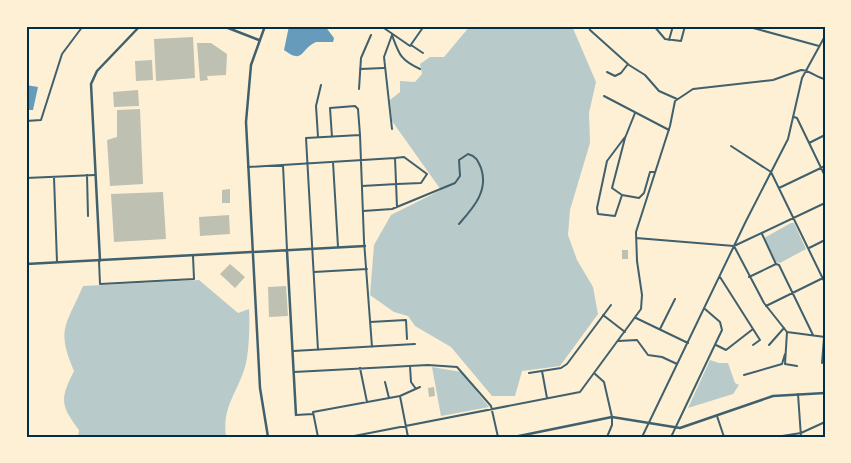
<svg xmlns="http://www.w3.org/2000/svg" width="851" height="463" viewBox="0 0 851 463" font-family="Rubik,sans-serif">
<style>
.green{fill:#b9caca}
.water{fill:#669bbc}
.building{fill:#bec0b2}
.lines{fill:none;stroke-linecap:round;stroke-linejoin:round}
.minor{stroke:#3f606c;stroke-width:2}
.tertiary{stroke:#3f606c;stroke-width:2.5}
.neatline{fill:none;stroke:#003049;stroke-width:2}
</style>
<rect width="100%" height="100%" fill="#fdf0d5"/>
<!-- green -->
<path class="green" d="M470 26H572L596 82 589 113 590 143 570 210 568 235 577 260 593 287 598 314 560 366 522 371 515 396H492L451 347 415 326 408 316 394 312 370 295 374 245 391 215 441 190 392 121 390 100 400 92V81L415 82 422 74 420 64 430 57H444Z
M791 223H794L806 249 780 263 776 262 764 238Z
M199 280 238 313 249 309C250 322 249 355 245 367 237 394 222 406 226 437H78L79 430C60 405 60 399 74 371 56 329 66 326 83 286Z
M710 360 719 363H728L735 383 739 385 733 394 688 408Z
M432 367 461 372 489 407 441 416Z"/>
<!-- water -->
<path class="water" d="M289 26H325L334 38 333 42H316C300 49 304 65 284 50Z
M26 85 38 87 33 110H26Z"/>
<!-- building -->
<path class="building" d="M193 37 195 78 156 81 154 39Z
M197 43H211L227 54 226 75 207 76 208 80 200 81Z
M152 60 153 80 136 81 135 61Z
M138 90 139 106 114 107 113 92Z
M140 109 143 184 110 186 107 140 117 137V110Z
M230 189V203H222V190Z
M163 192 166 239 114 242 111 194Z
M229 215 230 234 200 236 199 217Z
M622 250H628V259H622Z
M230 264 245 277 235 288 220 274Z
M286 286 288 316 269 317 268 287Z
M434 387 435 396 429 397 428 388Z"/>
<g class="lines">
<!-- minor -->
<path class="minor" d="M381 26 410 46 424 26
M589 26 590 30 629 65 645 75 659 91 677 99
M654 26 665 39 681 41 685 26
M746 26 819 46
M392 35C399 54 400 60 420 69
M669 40 673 26
M411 45 423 53
M360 69 384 68
M607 72 615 76 621 73 628 64
M359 89 361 58 371 35
M604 96 669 130
M635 113 625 138 612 188 622 195 639 198 644 193 650 172H654
M794 117 797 118 825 176
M26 121 41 120 62 54 83 26
M392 129 384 57 392 35
M318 137 316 106 321 85
M332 137 330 108 355 106 358 109 360 135
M809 143 825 135
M731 146 771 172 825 283
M395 158 404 157 427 174 421 183 397 184
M333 162 338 247
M283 165 287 250
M248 167 395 158 397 207
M87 175 88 216
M54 177 57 262
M26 178 95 175
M362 186 397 184
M779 188 825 166
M622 195 615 216 598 214 597 208 607 161 625 137
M363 211 392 209 455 183 460 176 459 160 468 154C476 156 478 161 481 168 489 191 473 208 459 224
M762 234 776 264 779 265 813 335
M636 238 734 246 825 203
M734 246 764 303 787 332 825 337
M809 248 825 240
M99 261 100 284 194 279 193 256
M314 272 367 269
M720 277 760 340 753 345
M749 277 776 264
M766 306 825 277
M603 315 625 332
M636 318 688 343
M370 322 406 320 407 339
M660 329 675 299
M787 332 785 364 797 366
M618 341 637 340 648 355 662 357 677 364
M716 345 726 350 753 329
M769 345 784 328
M318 350 306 138 360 135 364 241 372 347
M293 351 415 344
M822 363 824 338
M410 366 411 382 416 389
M360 368 367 402
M542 371 547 398
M294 372 428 365 457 367 491 406 498 437
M529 373 561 368 567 364 611 305
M594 373 604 382 612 417V425L607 437
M744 375 782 364 785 354
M385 382 389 398
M798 394 801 437
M400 396 420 387
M296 415 313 414
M717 416 724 437
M318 437 313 412 400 396 408 437
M349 437 580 392 641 309 642 295 637 261 636 232 670 126 675 101 693 89 773 80 801 70C810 70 816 78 825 79
M642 437 746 221 788 139 802 78 825 36
M671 437 722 330 720 322 705 309
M776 437 801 433 825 422"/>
<!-- tertiary -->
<path class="tertiary" d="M223 26 259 40
M265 26 251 65 246 122 260 388 268 437
M287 251 296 415
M100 261 91 84 97 71 140 26
M26 264 365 246
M514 437 612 417 680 428 773 396 825 393"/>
</g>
<!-- border -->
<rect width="851" height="463" fill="none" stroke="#fdf0d5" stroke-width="55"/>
<rect x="28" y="28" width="796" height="408" class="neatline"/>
</svg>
